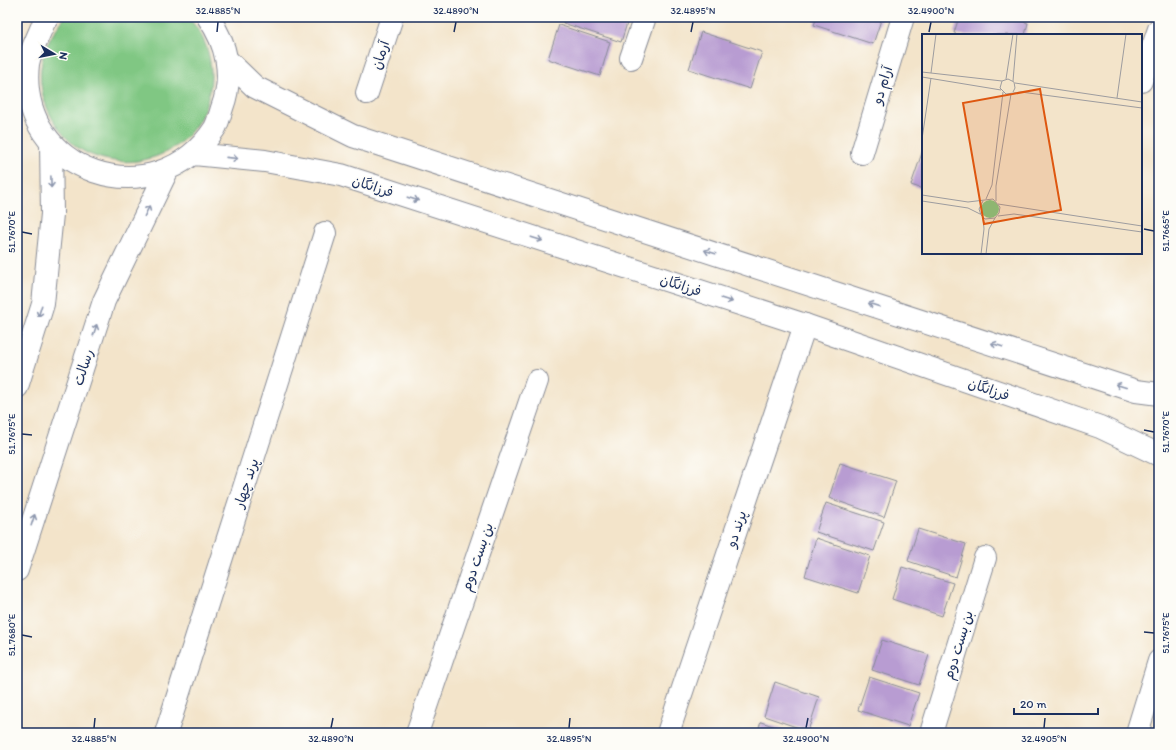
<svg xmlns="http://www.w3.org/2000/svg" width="1176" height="750" viewBox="0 0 1176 750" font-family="Itim,'Playpen Sans Arabic',sans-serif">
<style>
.green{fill:#80c783;stroke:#4e7b70}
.building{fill:#b89cd2}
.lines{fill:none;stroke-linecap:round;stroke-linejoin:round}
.minor-casing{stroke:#878a94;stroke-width:24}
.tertiary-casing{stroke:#878a94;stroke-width:24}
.secondary-casing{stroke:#878a94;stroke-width:24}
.minor{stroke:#fff;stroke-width:22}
.tertiary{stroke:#fff;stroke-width:22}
.secondary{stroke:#fff;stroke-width:22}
.oneway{stroke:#8d97ae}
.ticks{fill:none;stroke:#1b2f5e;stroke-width:1.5}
.labels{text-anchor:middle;stroke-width:3;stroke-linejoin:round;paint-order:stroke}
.street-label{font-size:14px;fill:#1b2f5e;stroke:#fdfcf7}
.inset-road{fill:none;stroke:#9d9c9f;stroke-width:1}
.view{fill:#de5710;fill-opacity:0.15;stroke:#de5710;stroke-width:2}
.inset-edge{fill:none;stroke:#1b2f5e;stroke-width:2}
.neatline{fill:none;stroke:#1b2f5e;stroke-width:1.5}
.ticks-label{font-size:10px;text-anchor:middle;fill:#1b2f5e}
</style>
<rect width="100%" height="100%" fill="#fdfcf7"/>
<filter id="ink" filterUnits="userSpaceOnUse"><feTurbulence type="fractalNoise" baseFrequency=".025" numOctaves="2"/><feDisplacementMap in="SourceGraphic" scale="8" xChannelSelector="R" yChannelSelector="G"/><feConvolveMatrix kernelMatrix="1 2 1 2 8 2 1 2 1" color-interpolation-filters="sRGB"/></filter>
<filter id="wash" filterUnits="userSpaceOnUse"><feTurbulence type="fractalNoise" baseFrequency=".012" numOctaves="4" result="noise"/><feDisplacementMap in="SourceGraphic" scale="16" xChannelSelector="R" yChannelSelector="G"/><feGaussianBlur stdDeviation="0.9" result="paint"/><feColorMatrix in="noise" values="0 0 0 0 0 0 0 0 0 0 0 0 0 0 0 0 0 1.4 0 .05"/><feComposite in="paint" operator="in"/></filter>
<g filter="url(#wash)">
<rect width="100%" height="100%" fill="#f3e4ca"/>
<!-- green -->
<path class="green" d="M65 17H187C207 35 214 64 210 89 201 145 147 175 94 156 59 144 34 98 42 62 45 45 54 31 65 17Z"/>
<g id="blocks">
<!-- building -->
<path class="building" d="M565 17H629L621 42 563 23Z
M817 17H882L873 44 814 25Z
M959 17H1009L1028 23 1025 35H961L954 33Z
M559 25 610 42 600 76 548 59Z
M701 32 762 52 750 89 689 69Z
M923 150V189L911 185Z
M840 463 896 481 884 517 829 498Z
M826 503 884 522 874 551 816 532Z
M918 529 966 544 956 577 908 561Z
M816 538 870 556 858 593 805 576Z
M902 567 953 583 942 616 892 599Z
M882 640 929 655 919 685 872 670Z
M869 677 919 693 908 726 858 710Z
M775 682 819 697 808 731 764 716Z
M761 722 794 733H757Z"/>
</g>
</g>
<g filter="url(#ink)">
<use href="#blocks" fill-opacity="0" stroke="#878a94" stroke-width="1"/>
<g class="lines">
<defs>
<path id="minor" d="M631 58 645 17
M1141 81 1159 29
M367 93 392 17
M862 153 903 17
M166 733 325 233
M417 733 537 381
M668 733 805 325
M931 733 985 558"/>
<path id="tertiary" d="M48 17 44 22C39 35 30 51 28 64 16 173 155 220 215 128 218 122 220 115 222 108 234 76 227 44 208 17
M228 61 255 87 353 136 1136 391 1159 394
M194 154 265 161 341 175 805 325 1100 427 1159 455
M17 387 43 304 52 214 51 143
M17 570 104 301 167 171"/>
<path id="secondary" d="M1137 733 1159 661"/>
</defs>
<!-- minor casing -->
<use href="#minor" class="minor-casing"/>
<!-- tertiary casing -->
<use href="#tertiary" class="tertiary-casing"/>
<!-- secondary casing -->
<use href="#secondary" class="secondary-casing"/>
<!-- minor -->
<use href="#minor" class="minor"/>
<!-- tertiary -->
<use href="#tertiary" class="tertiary"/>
<!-- secondary -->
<use href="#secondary" class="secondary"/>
</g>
<!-- one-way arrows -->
<defs><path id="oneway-shaft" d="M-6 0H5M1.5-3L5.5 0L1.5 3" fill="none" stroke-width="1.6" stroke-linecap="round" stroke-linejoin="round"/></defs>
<g class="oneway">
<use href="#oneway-shaft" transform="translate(232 158) rotate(6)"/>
<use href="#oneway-shaft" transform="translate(51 182) rotate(89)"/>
<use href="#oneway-shaft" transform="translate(413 199) rotate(18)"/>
<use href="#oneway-shaft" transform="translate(147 211) rotate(-64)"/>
<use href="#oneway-shaft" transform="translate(537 239) rotate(18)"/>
<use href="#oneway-shaft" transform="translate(710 252) rotate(-162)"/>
<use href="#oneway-shaft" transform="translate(727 300) rotate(18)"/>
<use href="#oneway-shaft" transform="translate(874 305) rotate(-162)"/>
<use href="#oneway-shaft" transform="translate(40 311) rotate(107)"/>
<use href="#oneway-shaft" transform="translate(95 330) rotate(-72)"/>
<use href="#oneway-shaft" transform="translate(997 345) rotate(-162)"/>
<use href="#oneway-shaft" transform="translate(1121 386) rotate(-162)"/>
<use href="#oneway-shaft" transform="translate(33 520) rotate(-72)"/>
</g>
</g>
<!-- ticks -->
<path class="ticks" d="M217 32 218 22M454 32 456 22M691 32 693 22M929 32 931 22M1144 229 1154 231M22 232 32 234M1144 430 1154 432M22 434 32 435M1144 632 1154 633M22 635 32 637M94 728 95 718M331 728 333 718M569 728 570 718M806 728 808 718M1044 728 1045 718"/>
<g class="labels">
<!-- street labels -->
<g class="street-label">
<text transform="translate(380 55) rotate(-72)" y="5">آرمان</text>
<text transform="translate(882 85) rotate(-73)" y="5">آرام دو</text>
<text transform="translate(373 186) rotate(18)" y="5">فرزانگان</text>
<text transform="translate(681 285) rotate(18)" y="5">فرزانگان</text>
<text transform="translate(83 367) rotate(-72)" y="5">رسالت</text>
<text transform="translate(989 389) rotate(19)" y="5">فرزانگان</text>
<text transform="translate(246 483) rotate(-72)" y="5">پرند چهار</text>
<text transform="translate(736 529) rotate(-72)" y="5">پرند دو</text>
<text transform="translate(477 557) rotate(-71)" y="5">بن بست دوم</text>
<text transform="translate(958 645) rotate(-73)" y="5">بن بست دوم</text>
</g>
</g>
<!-- overview -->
<g transform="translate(922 34)">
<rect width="220" height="220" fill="#f3e4ca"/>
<path d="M59 175a9 9 0 1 1 18 0a9 9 0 1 1-18 0Z" fill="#80c783"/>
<path class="inset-road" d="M0 38 80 47M9 39 14 0M0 43 79 56M84 45 91 0M91 47 95 0M93 49 220 68M91 58 93 54 92 48 86 45 80 47 78 54 84 60 99 58 220 74M195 64 204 0M0 105 9 44M0 161 46 168 71 165 78 173 77 179 73 184 63 185 59 181 57 175 61 167M64 165 70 151 81 58M0 167 46 174 58 180M74 167V152L89 60M76 170 220 192M76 182 92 180 220 198M59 220 62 195 61 183M64 220 67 195 73 184"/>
<path class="view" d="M118 55 139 176 62 190 41 69Z"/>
<rect width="220" height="220" class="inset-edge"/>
</g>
<!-- margin -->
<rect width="1176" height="750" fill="none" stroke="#fdfcf7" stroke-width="44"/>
<!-- north arrow -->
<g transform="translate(54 54) rotate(100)" stroke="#fdfcf7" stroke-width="3" paint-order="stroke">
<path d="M0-3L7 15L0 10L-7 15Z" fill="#1b2f5e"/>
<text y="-6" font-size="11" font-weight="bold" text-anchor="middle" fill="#1b2f5e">N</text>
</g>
<!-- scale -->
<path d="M1014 708v6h84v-6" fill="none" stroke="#1b2f5e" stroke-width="2"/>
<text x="1020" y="708" font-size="12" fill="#1b2f5e" stroke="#fdfcf7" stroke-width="3" paint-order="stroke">20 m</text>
<rect x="22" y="22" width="1132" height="706" class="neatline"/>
<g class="ticks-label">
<text x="218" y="14">32.4885°N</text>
<text x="456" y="14">32.4890°N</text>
<text x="693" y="14">32.4895°N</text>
<text x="931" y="14">32.4900°N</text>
<text transform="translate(1165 231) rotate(-90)" y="4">51.7665°E</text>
<text transform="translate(11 232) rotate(-90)" y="4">51.7670°E</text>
<text transform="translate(1165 432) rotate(-90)" y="4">51.7670°E</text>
<text transform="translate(11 434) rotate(-90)" y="4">51.7675°E</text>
<text transform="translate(1165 633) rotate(-90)" y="4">51.7675°E</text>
<text transform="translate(11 635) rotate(-90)" y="4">51.7680°E</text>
<text x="94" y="742">32.4885°N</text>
<text x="331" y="742">32.4890°N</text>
<text x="569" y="742">32.4895°N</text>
<text x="806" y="742">32.4900°N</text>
<text x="1044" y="742">32.4905°N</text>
</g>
</svg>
